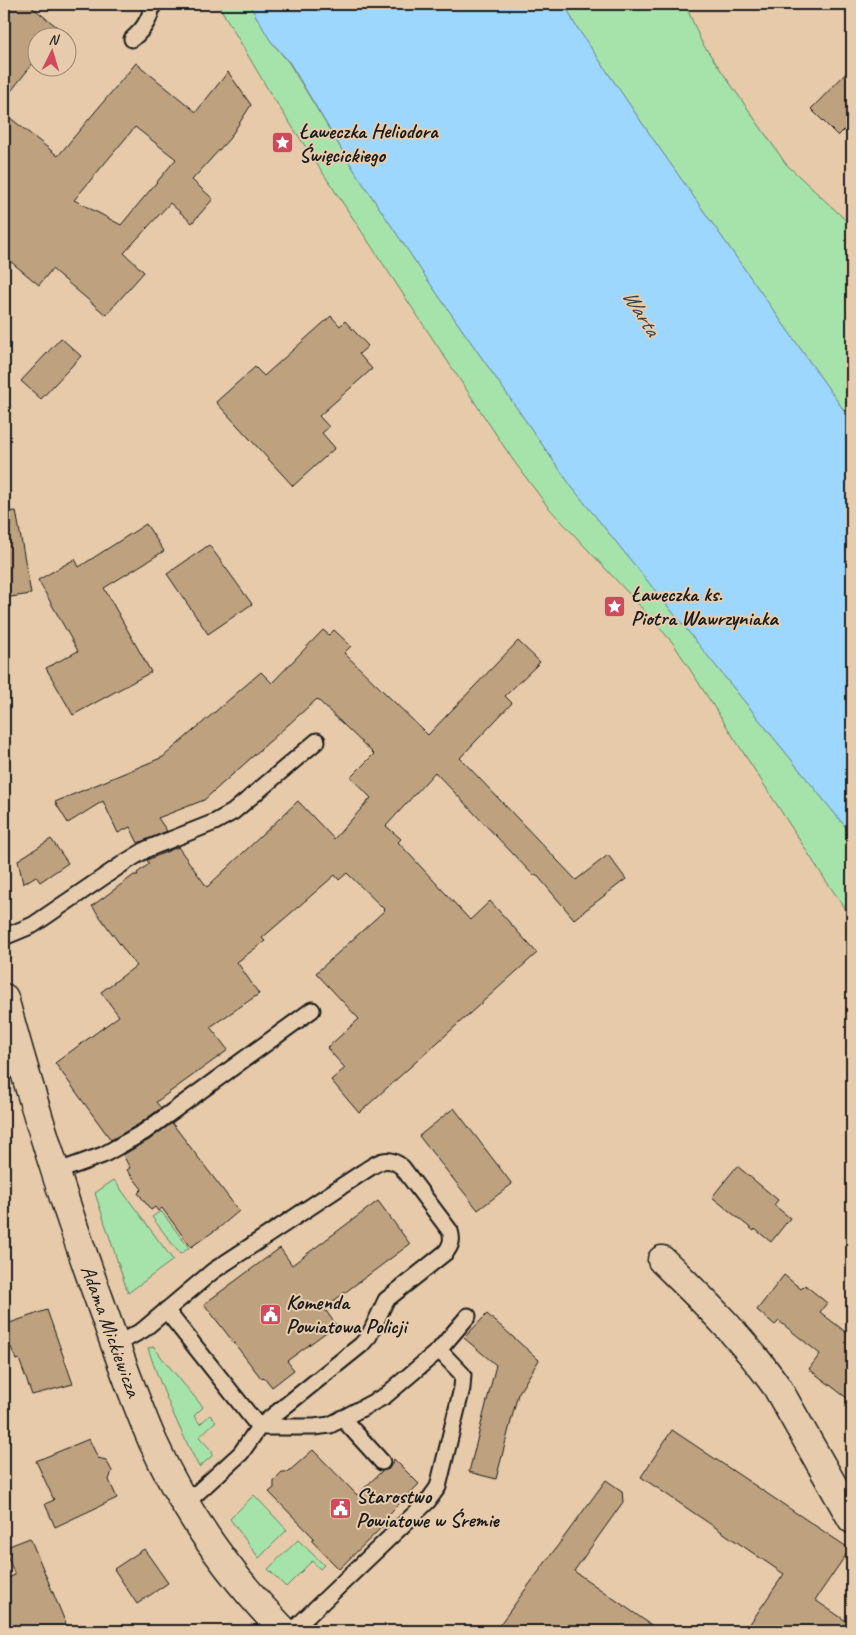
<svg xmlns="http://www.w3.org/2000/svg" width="856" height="1635" viewBox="0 0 856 1635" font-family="Caveat,sans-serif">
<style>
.green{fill:#a6e3aa;stroke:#618063}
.water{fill:#9dd7fd;stroke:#698ca3}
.building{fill:#bea27f;stroke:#1c1c1c;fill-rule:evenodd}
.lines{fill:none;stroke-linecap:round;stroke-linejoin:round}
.service-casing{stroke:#1c1c1c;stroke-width:19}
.minor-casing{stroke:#1c1c1c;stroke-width:31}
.service{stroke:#e6ccad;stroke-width:15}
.minor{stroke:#e6ccad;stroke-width:28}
.labels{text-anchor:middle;stroke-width:4;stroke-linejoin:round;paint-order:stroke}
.poi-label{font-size:21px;font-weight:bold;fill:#1c1c1c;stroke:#e6ccad;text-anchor:start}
.street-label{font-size:21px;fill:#1c1c1c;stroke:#e6ccad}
.water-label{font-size:22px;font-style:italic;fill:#364149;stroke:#e6ccad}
</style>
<rect width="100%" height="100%" fill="#e6caa9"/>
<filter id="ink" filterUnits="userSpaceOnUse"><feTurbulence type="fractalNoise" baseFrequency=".02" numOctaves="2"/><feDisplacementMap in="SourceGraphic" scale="10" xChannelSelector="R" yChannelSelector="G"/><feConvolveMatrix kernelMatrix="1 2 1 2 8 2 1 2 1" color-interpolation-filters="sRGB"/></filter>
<g filter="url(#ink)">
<!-- green -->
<path class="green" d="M218 4H249L270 40 289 63 354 170 427 279 571 486 852 835V918L824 878 673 643 631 596 548 507 513 460 270 93Z
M565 4H685L702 43 786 164 852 226V422L653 139 574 23Z
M114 1180 173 1260 128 1293 95 1193Z
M161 1211 189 1248 180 1254 152 1217Z
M154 1347 162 1358 203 1407 194 1416 200 1424 210 1415 216 1421 199 1437 212 1451V1456L199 1467C179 1428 161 1389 148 1348Z
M254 1495 287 1530 259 1558 230 1519Z
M298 1540 324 1565 320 1569 312 1561 286 1587 268 1569Z"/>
<!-- water -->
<path class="water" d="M249 4H565L574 23 653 139 852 422V835L571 486 427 279 354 170 290 63 270 40Z"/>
<!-- building -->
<path class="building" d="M4 4H28L71 38H38V57L4 100Z
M136 63 196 112 228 72 251 105 229 139 192 180 213 199 192 223 170 203 124 253 144 272 106 315 52 269 39 285 4 256V113L58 156ZM135 127 176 159 121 225 74 200Z
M852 67V122L838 136 811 109Z
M331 316 340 326 345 321 368 346 359 354 372 369 319 416 329 427 322 433 335 448 293 486 216 402 255 367 264 376Z
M61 338 81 356 41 399 21 381Z
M16 511 31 594 4 598V512Z
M146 524 164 551 104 588 151 672 73 715 46 668 78 651 38 580 75 559 79 567Z
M209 545 252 604 208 634 167 574Z
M323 630 329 635 334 630 351 646 344 653 428 735 518 641 540 662 505 696 512 703 460 758 576 880 608 855 626 879 574 919 536 874 534 876 435 772 386 826 401 839 398 842 470 920 490 901 537 953 359 1113 331 1080 345 1068 327 1048 359 1019 316 973 385 910 347 873 339 880 335 875 262 938 265 941 237 962 259 994 210 1027 228 1050 156 1102 161 1108 139 1124 111 1140 55 1063 119 1016 101 992 136 966 92 906 134 875H138L137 873 149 864 147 860 178 847 207 887 298 801 334 839 371 798 351 777 374 754 317 699 204 800 158 818 167 831 138 843 130 827 118 833 103 801 68 823 55 802 163 757 261 672 272 683Z
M51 839 68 863 40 882 36 876 23 884 18 860Z
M454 1108 512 1184 478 1210 419 1136Z
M172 1123 239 1211 220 1227 191 1247 162 1208 158 1211 155 1207 151 1210 138 1193 142 1189 127 1170 130 1168 123 1155 149 1140Z
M737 1166 778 1200 774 1205 790 1218 771 1242 755 1229 754 1231 712 1197Z
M378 1201 410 1244 324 1308 336 1325 287 1361 294 1370 272 1387 264 1377 261 1378 204 1304 280 1248 292 1265Z
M784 1275 801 1289 805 1285 827 1303 820 1312 852 1337V1402L809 1369 820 1354 779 1321 775 1325 757 1310Z
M47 1310 73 1384 32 1395 19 1359 16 1360 11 1347 4 1349V1325Z
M487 1314 539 1360 518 1394 496 1479 469 1472 496 1365 464 1338Z
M672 1430 850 1549 815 1600 852 1625V1631H745L784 1574 641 1477Z
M89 1439 98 1458 106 1460 112 1471 109 1480 117 1498 55 1527 45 1504 54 1500 36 1461Z
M313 1450 357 1495 382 1471 389 1469 394 1459 419 1484 382 1521 385 1524 339 1569 311 1540 314 1538 269 1492 274 1488V1480L282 1472H288Z
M606 1480 622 1491 623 1502 574 1571 660 1631H495Z
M30 1538 41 1564 69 1631H4V1580L15 1575 4 1548Z
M144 1549 168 1583 137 1604 114 1569Z"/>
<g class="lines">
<defs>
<path id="service" d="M132 39C143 30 151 19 152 4
M4 937 33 925 124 863 147 849 215 822 233 812 317 741
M56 1172 103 1155 144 1132 312 1010
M166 1310 259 1427H314L330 1425 385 1396 439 1350 463 1375 462 1388 438 1487 428 1501 292 1631
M115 1345 143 1330 213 1271 363 1172C377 1163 386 1154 402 1167L450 1231C453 1240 451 1245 446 1252L386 1300 369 1336 361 1345 259 1427 241 1453 185 1504
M439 1350 468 1316
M342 1418 382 1462"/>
<path id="minor" d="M4 998C30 1093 59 1187 92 1280 112 1334 130 1390 153 1442 185 1513 230 1576 284 1631
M662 1260C704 1301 743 1339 777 1387L852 1519"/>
</defs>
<!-- service casing -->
<use href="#service" class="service-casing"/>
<!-- minor casing -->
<use href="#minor" class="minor-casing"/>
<!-- service -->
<use href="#service" class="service"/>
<!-- minor -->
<use href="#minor" class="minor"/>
</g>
</g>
<!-- icons -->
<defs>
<symbol id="sight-square" viewBox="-11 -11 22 22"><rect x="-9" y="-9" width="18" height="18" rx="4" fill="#d1495b" stroke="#e6ccad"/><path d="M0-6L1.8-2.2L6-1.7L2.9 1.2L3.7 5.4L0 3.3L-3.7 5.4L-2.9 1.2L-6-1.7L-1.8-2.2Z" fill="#fff"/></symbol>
<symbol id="civic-square" viewBox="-11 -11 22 22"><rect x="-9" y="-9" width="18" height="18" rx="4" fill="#d1495b" stroke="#e6ccad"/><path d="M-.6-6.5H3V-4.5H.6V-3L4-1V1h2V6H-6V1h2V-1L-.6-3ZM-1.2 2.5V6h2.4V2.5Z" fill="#fff"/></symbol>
</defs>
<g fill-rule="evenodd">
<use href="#sight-square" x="270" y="130" width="25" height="25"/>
<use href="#sight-square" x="602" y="594" width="25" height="25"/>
<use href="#civic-square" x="258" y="1302" width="25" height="25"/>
<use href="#civic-square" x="328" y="1496" width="25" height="25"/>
</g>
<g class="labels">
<!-- poi labels -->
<g class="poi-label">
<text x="299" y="138">Ławeczka Heliodora<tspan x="299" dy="24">Święcickiego</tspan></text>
<text x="631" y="601">Ławeczka ks.<tspan x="631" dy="24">Piotra Wawrzyniaka</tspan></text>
<text x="286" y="1309">Komenda<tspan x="286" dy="24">Powiatowa Policji</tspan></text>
<text x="356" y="1503">Starostwo<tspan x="356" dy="24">Powiatowe w Śremie</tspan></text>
</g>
<!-- street labels -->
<g class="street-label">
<text transform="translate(111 1331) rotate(70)" y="7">Adama Mickiewicza</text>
</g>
<!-- water labels -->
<g class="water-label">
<text transform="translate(642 312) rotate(58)" y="8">Warta</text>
</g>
</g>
<!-- margin -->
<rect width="856" height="1635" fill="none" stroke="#e6ccad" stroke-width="20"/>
<rect x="10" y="10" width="836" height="1615" fill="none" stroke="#1c1c1c" stroke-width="2" filter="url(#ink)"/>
<!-- north arrow -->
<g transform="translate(52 52) rotate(5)"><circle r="24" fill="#e6ccad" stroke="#958673"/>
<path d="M0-4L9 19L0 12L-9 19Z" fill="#d1495b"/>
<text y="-8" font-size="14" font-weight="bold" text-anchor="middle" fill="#1c1c1c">N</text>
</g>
</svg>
